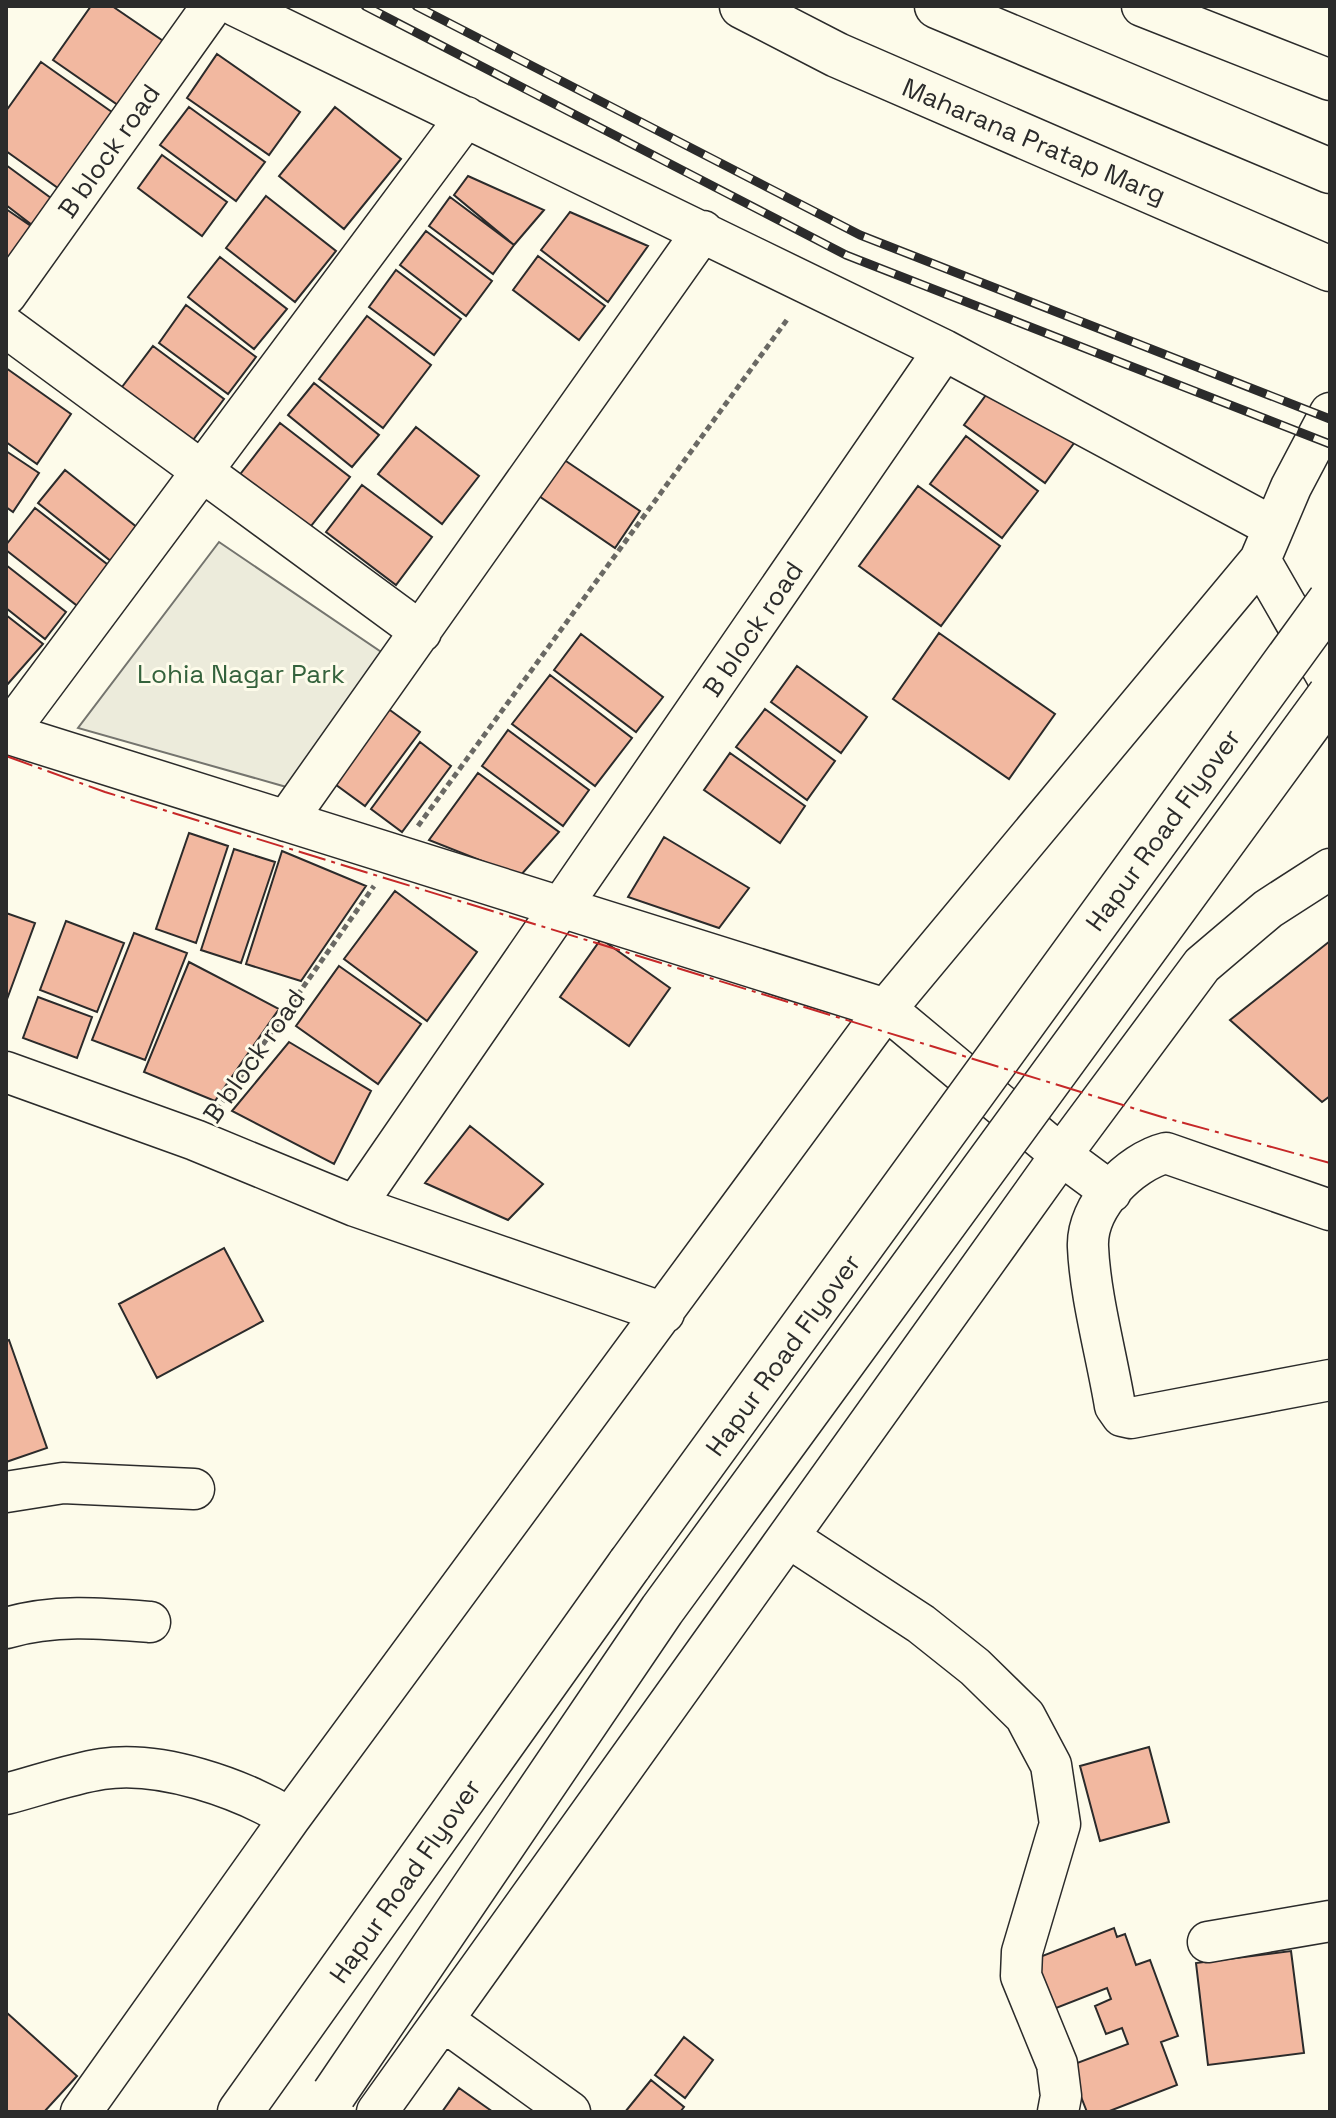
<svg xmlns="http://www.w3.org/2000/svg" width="1336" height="2118" viewBox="0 0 1336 2118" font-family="'Space Grotesk',sans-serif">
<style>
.green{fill:#ecebdb;stroke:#74746e;stroke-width:2}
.building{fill:#f2b8a0;stroke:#2b2b2b;stroke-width:2}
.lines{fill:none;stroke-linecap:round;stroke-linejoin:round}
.minor-casing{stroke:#2b2b2b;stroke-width:43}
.major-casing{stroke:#2b2b2b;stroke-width:47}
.path{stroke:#6a6964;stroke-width:5;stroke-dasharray:6 4;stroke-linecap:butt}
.minor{stroke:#fdfbea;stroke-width:40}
.major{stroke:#fdfbea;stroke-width:44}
.rail-casing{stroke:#2b2b2b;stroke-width:9}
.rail{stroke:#fdfbea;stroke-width:6;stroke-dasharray:18;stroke-linecap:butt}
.major-bridge-casing{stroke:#2b2b2b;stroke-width:47;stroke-linecap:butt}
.major-bridge{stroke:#fdfbea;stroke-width:44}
.power{stroke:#c62828;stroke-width:2;stroke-dasharray:28 6 4 6;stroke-linecap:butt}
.labels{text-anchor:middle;stroke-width:6;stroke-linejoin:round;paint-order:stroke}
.street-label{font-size:26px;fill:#2b2b2b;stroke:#fdfbea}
.park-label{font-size:26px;fill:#34623c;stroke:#fdfbea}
</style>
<rect width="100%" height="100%" fill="#fdfbea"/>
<!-- green -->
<path class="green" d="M219 542 393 660 290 788 78 728Z"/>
<!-- building -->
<path class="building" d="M91 6H112L172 47 128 112 53 60Z
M217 54 300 112 269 155 187 98Z
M41 62 126 122 72 198 6 151V111Z
M189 107 265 162 236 201 160 145Z
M335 107 401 159 344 229 279 176Z
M162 155 227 202 202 236 138 188Z
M6 165 55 201 36 228 6 205Z
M468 176 544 210 514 245 454 195Z
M266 196 336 251 295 302 226 248Z
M450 197 514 245 493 274 429 226Z
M6 209 44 235 6 278Z
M570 212 648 246 608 302 541 250Z
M426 231 492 281 466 316 400 265Z
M538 256 605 306 579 340 513 290Z
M220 257 287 309 254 349 188 297Z
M396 270 461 319 434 355 369 307Z
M186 305 256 357 228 394 159 343Z
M367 316 431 365 383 428 319 379Z
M153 346 224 399 190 444 119 391Z
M6 368 71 414 37 464 6 442Z
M997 380 1077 439 1045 483 964 425Z
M314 383 379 435 352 467 288 415Z
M280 423 350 477 307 531 238 477Z
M416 427 479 476 442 524 378 474Z
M966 436 1038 491 1002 538 930 484Z
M6 451 39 473 13 512 6 507Z
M557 455 640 511 615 548 533 492Z
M65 470 143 532 117 566 38 503Z
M362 485 432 537 396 585 326 532Z
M918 486 1000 546 941 626 859 566Z
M35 508 112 568 80 608 6 550V545Z
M6 565 66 612 45 639 6 608Z
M6 615 43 644 6 686Z
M939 633 1055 714 1009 779 893 699Z
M581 634 663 697 636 732 554 670Z
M797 666 867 717 841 753 771 702Z
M550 675 632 738 595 786 512 724Z
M383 705 420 732 365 806 328 779Z
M765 709 835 761 807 800 736 747Z
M508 730 589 790 563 826 482 766Z
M420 742 451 766 402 832 371 809Z
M730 753 805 806 780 843 704 790Z
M478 773 559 832 520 876 429 840Z
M189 833 228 846 196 943 156 929Z
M664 837 749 888 719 928 628 897Z
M234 849 275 862 241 963 201 950Z
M282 851 366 886 301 981 246 964Z
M395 891 477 952 427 1021 344 959Z
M6 913 35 923 6 1002Z
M66 921 124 943 97 1012 40 990Z
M134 933 187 953 145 1060 92 1040Z
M601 939 670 988 629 1046 560 997Z
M1330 941V1096L1322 1102 1230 1020Z
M189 962 279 1009 215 1101 144 1072Z
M339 966 421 1024 378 1084 296 1026Z
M38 997 92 1017 77 1058 23 1038Z
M289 1042 371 1091 334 1164 232 1111Z
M470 1126 543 1184 508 1220 425 1183Z
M224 1248 263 1321 157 1378 119 1304Z
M9 1340 47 1448 6 1462V1341Z
M1149 1747 1169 1822 1100 1841 1080 1766Z
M1114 1928 1117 1937 1125 1934 1136 1965 1150 1960 1178 2036 1161 2042 1177 2085 1107 2112H1087L1069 2066 1128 2044 1122 2028 1106 2034 1095 2006 1111 1999 1107 1988 1051 2010 1032 1960Z
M1291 1951 1304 2053 1208 2065 1196 1963Z
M6 2012 77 2076 44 2112H6Z
M684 2037 713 2060 685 2098 655 2075Z
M651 2080 684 2107 680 2112H625Z
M459 2088 493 2112H442Z"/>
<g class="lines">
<defs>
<path id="minor" d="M236 6 944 350 1273 527
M1142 6 1330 80
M6 295 212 6
M6 327 421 632
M1260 560 1330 682
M6 733 886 1009 1061 1155 1111 1192
M7 733 466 117
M286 821 703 231
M6 1072 195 1140 355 1206 664 1313
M355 1206 944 350
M1330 1210 1166 1153C1130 1162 1086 1206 1088 1247 1090 1296 1107 1357 1115 1406L1122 1416 1131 1418 1330 1380
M6 1492 63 1483 194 1489
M788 1537 921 1624 975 1667 1025 1716 1051 1765 1060 1824 1022 1952 1021 1976 1057 2064 1061 2096 1058 2112
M6 1628C54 1614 101 1618 150 1622
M6 1794C37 1786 70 1774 102 1769 161 1760 240 1788 290 1818
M1208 1942 1330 1921
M444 2021 570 2112
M81 2112 290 1818 886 1009 1260 560 1291 487 1330 413
M377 2112 1061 1155 1202 965 1268 909 1330 869"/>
<path id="major" d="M742 6 837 55 1330 269
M937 6 1330 171
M240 2112 630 1564"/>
</defs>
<!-- minor casing -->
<use href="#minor" class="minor-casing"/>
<!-- major casing -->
<use href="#major" class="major-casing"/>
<!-- path -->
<path class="path" d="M418 826 789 317
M217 1110 374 886"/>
<!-- minor -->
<use href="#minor" class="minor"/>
<!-- major -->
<use href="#major" class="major"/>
<defs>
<path id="rail" d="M365 6 846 255 1330 444
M416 6 860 235 1330 419"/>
</defs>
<!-- rail casing -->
<use href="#rail" class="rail-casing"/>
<!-- rail -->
<use href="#rail" class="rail"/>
<defs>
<path id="major-bridge" d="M630 1564 1330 601
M334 2094 662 1610 1330 695"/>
</defs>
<!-- major-bridge casing -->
<use href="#major-bridge" class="major-bridge-casing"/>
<!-- major-bridge -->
<use href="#major-bridge" class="major-bridge"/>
<!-- power -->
<path class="power" d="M6 756 105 792 1162 1117 1330 1163"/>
</g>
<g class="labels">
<!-- street labels -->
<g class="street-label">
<text transform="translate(1034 141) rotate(23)" y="9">Maharana Pratap Marg</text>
<text transform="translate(109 151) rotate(-55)" y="9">B block road</text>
<text transform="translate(753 629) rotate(-56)" y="9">B block road</text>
<text transform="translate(1163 830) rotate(-54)" y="9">Hapur Road Flyover</text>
<text transform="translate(254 1056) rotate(-55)" y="9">B block road</text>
<text transform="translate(783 1355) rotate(-54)" y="9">Hapur Road Flyover</text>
<text transform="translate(405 1881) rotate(-55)" y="9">Hapur Road Flyover</text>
</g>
<!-- park labels -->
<g class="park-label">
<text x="241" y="683">Lohia Nagar Park</text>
</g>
</g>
<!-- border -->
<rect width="1336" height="2118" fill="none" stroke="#2b2b2b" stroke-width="16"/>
</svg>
